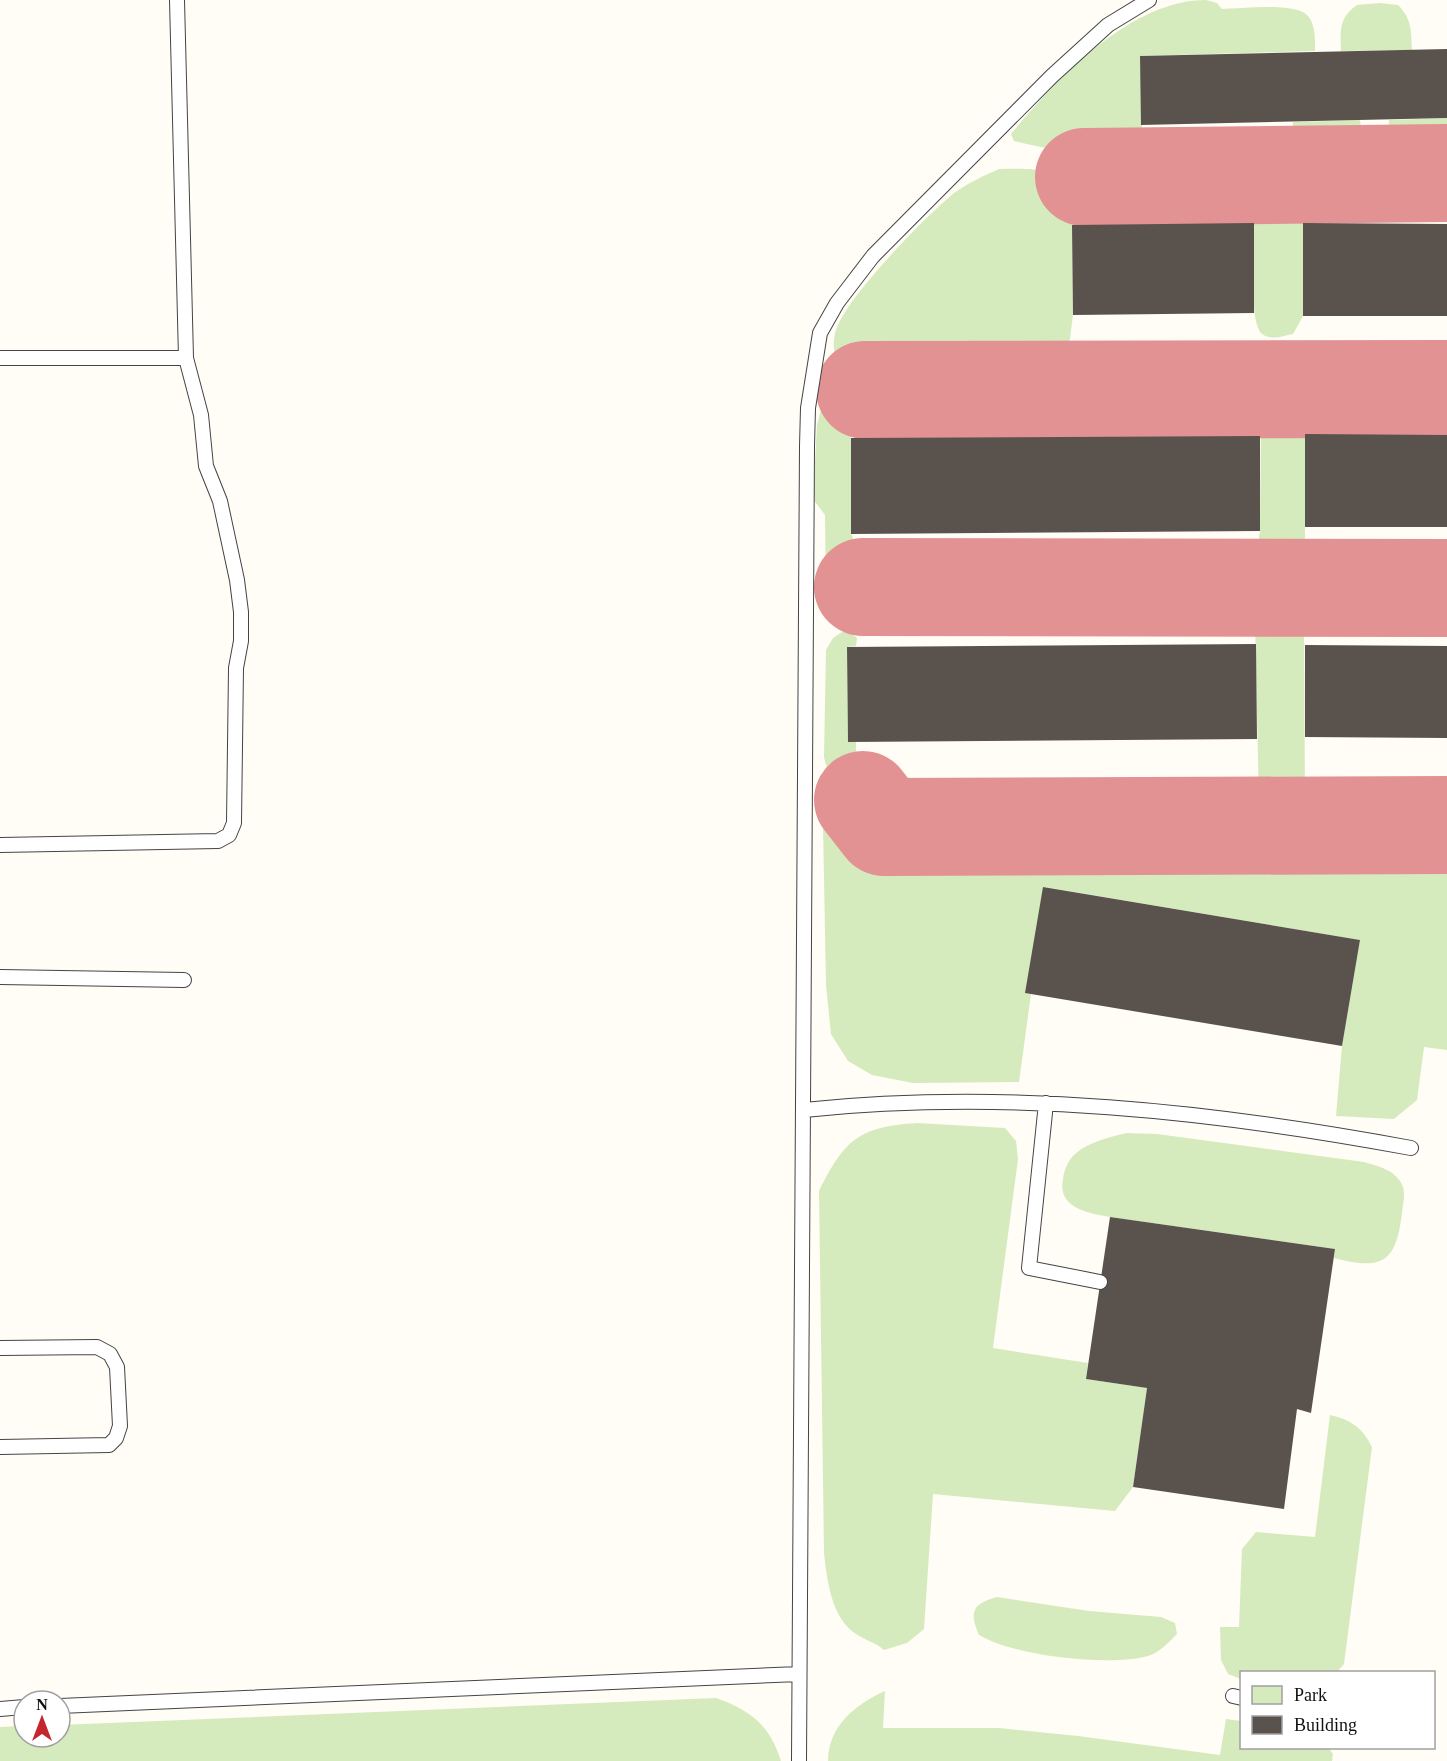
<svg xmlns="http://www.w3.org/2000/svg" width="1447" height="1761" viewBox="0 0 1447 1761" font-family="'Times New Roman',serif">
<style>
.green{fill:#d5ebbd}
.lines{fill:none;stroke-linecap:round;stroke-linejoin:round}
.taxiway{stroke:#e29292;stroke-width:98}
.building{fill:#5a524d}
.service-casing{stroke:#444;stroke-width:16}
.service{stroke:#fff;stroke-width:14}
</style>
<rect width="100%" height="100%" fill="#fffdf5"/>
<!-- green -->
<path class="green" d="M1206 0 1217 3 1222 9C1242 9 1293 2 1307 15 1316 24 1315 40 1315 51L1140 56C1140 77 1147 125 1138 143 1125 169 1038 146 1014 141L1011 134C1057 79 1130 0 1206 0Z
M1380 3 1398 5C1412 19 1411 31 1412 50L1341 51C1340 31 1339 17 1357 5Z
M1447 118V155L1443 157C1414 157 1386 159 1389 120Z
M1360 120C1369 168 1289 170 1293 122Z
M999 169C1025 169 1059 165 1072 192L1073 315 1069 346 1061 351 857 355 848 363 837 361C832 351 833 335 838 325 853 291 924 218 954 193 968 183 983 176 999 169Z
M1270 208 1283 209 1303 223V316L1293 334C1282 336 1272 341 1262 334 1248 323 1254 243 1254 223L1256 213Z
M832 389 851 390V534C858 545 861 594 852 604 850 606 846 607 844 609L832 606 826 596 825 515 813 499 817 425 823 402Z
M1273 416C1289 417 1296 421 1305 434V550L1297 565 1286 572C1260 566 1255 557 1260 531L1261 423Z
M1295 614 1304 621 1305 803 1259 805 1255 621 1265 615Z
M842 632H850L857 638 856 646 847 647 848 741 856 742V786C837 785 828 776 824 757L826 650 833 638Z
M847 810 857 811V864L1447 865V1050L1424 1047 1417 1100 1394 1119 1336 1116 1342 1046 1360 940 1044 887 1026 993 1031 994 1019 1082 913 1083 872 1075 848 1061 831 1034 826 985 823 825 828 815Z
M917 1123 1005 1128 1016 1141 1018 1159 993 1348 1088 1363 1086 1379 1147 1388 1133 1487 1115 1511 933 1494 924 1629 907 1643 884 1650C875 1642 866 1641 856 1634 831 1618 827 1579 824 1553L819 1191C845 1139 859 1127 917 1123Z
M1127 1133 1157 1134 1364 1162C1377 1166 1392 1169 1400 1181 1407 1191 1403 1202 1402 1213 1396 1262 1383 1271 1334 1258L1335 1249 1110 1217C1088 1213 1057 1208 1063 1179 1064 1170 1068 1160 1075 1154 1088 1142 1110 1137 1127 1133Z
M1330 1415C1351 1420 1362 1427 1372 1447L1344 1664 1337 1672H1242L1241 1679 1228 1674 1221 1660 1220 1627H1239L1242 1549 1256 1532 1315 1537Z
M997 1597 1089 1611 1161 1617 1175 1623 1177 1634C1169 1642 1159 1653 1148 1656 1109 1667 1014 1656 979 1635 969 1612 972 1604 997 1597Z
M885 1691 883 1728H999L1078 1736 1220 1755 1226 1719 1241 1721 1242 1748H1329L1333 1754 1332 1761H828C828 1726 856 1704 885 1691Z
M716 1698C750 1710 770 1725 781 1761H0V1727L24 1726V1737H60V1725Z"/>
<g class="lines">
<!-- taxiway -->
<path class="taxiway" d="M1084 177 1447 173
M865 390 1447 389
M863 587 1447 588
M863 800 884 827 1447 825"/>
</g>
<!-- building -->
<path class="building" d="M1447 49V118L1141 125 1140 56Z
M1254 223V313L1073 315 1072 225Z
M1303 223 1447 224V316H1303Z
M1305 434 1447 435V527H1305Z
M1260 436V531L851 534V438Z
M1256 644 1257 739 848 742 847 647Z
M1305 645 1447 646V738L1305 737Z
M1043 887 1360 940 1342 1046 1025 993Z
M1110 1217 1335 1249 1311 1413 1297 1409 1284 1509 1133 1487 1147 1388 1086 1379Z"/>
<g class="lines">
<defs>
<path id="service" d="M0 358H186L177 0
M0 845 218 841 229 835 234 823 236 668 241 641V612L237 580 220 501 206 466 201 415 186 358
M0 977 184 980
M1046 1103 1029 1268 1100 1282
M804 1110C1006 1089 1212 1111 1411 1148
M0 1348 97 1347 110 1354 117 1367 120 1426 116 1438 109 1445 0 1447
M1233 1696 1242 1698
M60 1706 799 1674
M0 1709 24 1707
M799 1761 807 446 808 408 820 333 837 303 873 256 1052 76 1108 25 1149 0"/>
</defs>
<!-- service casing -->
<use href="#service" class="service-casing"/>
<!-- service -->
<use href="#service" class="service"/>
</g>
<!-- legend -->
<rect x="1240" y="1671" width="195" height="78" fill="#ffffff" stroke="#a0a0a0" stroke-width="1.5"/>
<rect x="1252" y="1686" width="30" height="18" fill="#d5ebbd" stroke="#a0a0a0" stroke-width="1.5"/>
<text x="1294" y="1701" font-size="18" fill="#111111">Park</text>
<rect x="1252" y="1716" width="30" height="18" fill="#5a524d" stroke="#a0a0a0" stroke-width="1.5"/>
<text x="1294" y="1731" font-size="18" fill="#111111">Building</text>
<!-- north arrow -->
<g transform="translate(42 1719)"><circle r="28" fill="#ffffff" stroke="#a0a0a0" stroke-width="1.5"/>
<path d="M0-4.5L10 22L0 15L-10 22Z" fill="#c4262e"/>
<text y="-9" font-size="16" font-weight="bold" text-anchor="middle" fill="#111111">N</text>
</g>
</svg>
